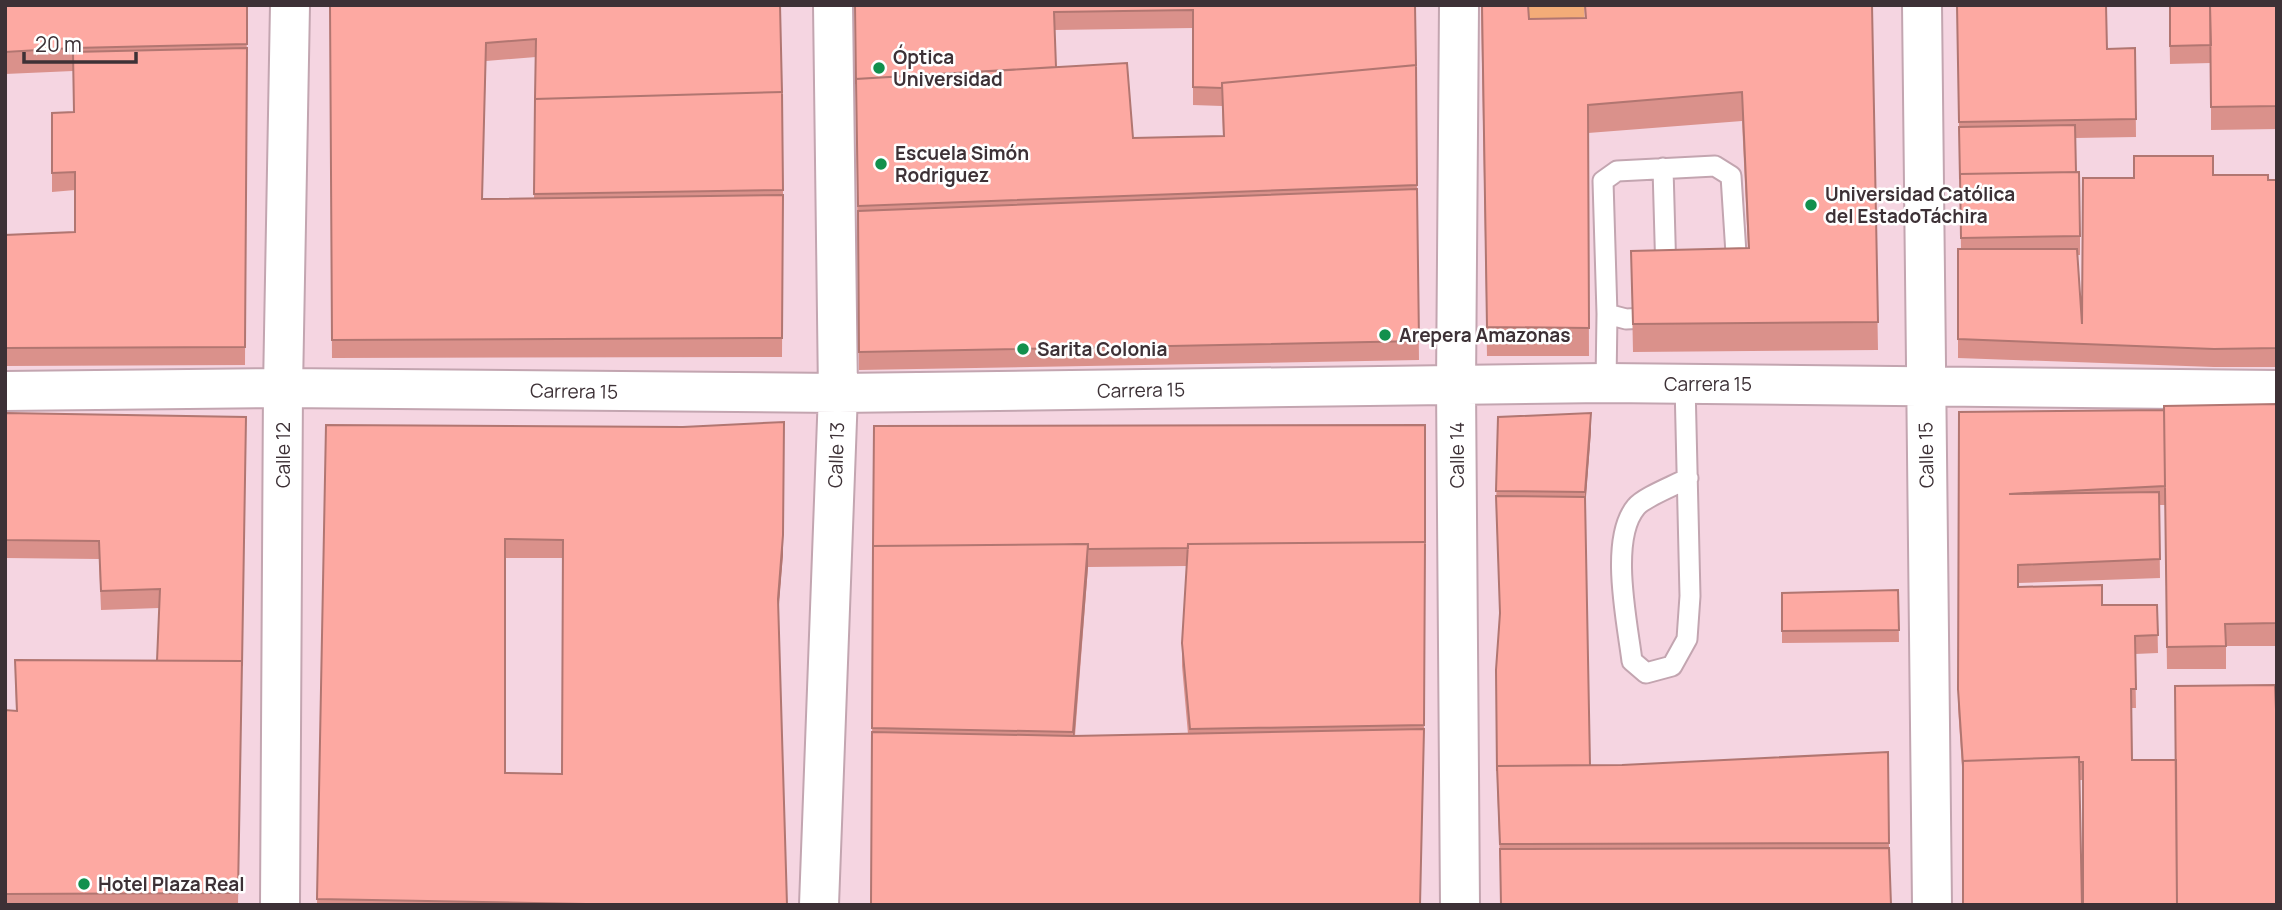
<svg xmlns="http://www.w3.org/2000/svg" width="2282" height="910" viewBox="0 0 2282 910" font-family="Manrope,sans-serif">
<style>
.green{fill:#f3ac78}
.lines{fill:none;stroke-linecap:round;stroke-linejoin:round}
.lane-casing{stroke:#c3a5b0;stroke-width:23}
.street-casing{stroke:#c3a5b0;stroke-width:42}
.lane{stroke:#fff;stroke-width:19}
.street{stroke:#fff;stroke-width:38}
.wall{fill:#da918b;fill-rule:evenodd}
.shaded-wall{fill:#b17671}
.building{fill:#fda9a2;stroke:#b17671;stroke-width:2;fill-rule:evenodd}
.poi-dot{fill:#12904d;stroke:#fff;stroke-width:2.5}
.labels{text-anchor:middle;stroke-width:5;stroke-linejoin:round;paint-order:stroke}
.poi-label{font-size:19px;font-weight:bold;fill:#3d3136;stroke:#fff;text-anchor:start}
.street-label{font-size:19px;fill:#3d3136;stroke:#fff}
</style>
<rect width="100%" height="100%" fill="#f5d5e1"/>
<!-- green -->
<path class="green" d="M1528 5H1584L1586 47 1529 48Z"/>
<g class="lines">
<defs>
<path id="lane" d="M1715 166 1731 176 1739 300 1733 308 1720 314 1626 319 1607 314 1603 181 1617 171Z
M1663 168 1666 275
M1606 383 1607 314
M1685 384 1690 596 1687 639 1672 666 1646 673 1632 661C1627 621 1609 539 1636 507 1644 497 1676 485 1688 478"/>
<path id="street" d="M1459 5 1456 386 1460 905
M1922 5 1932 905
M5 391 283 388 838 393 1606 383 2277 390
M280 905 283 388 290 5
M819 905 838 393 833 5"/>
</defs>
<!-- lane casing -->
<use href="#lane" class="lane-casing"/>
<!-- street casing -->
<use href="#street" class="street-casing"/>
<!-- lane -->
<use href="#lane" class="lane"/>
<!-- street -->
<use href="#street" class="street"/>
</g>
<!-- wall -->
<path class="wall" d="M5 5H247L245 365 5 366V235L75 232V190L52 192V132L74 112 73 71 5 74Z
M330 5H780L783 190 782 357 332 358ZM536 57 534 199H482L486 61Z
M855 5H1415L1419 360 859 370ZM1193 28V105L1222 106 1223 136 1133 138 1056 67 1054 30Z
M1481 5 1529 19 1585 18 1584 5H1872L1878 350 1633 352 1631 251 1748 248 1742 121 1588 133 1589 356H1487Z
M1957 5 2107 49 2135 48 2136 137 2075 138 2076 172 2080 236V255H2077L2082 324 2134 178 2213 175 2277 180V367H2214L1958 358V249H1961Z
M2169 5H2277V129L2211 130V63L2170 64Z
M2277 404V646H2226V669H2167L2165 505H2159L2160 578 2018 583V587L2102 605H2157L2158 653 2135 654 2136 708H2132V760L2277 905 2083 780 1963 782 1958 707 1959 412 2164 410Z
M5 413 246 417 238 905H5V710L16 711 15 660 157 661 159 608 101 610 99 559 5 558Z
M1498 417 1591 431 1585 507 1590 765H1622L1888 752 1889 848 1500 862 1497 784 1496 683 1500 617 1496 509Z
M326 425 783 554 778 613 787 905H317ZM505 558H563L562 774 505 773Z
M874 426 1425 565 1424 747 871 905ZM1187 566 1182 643V666L1188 734 1075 736 1088 567Z
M1898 590 1899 642 1782 643V593Z"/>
<!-- shaded-wall -->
<path class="shaded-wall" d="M1591 413V431L1585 510V492Z
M784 422 783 554 778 617V599Z
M1088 544V567L1073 754V732Z"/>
<!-- building -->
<path class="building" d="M5 5H247V44L73 48 5 52Z
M330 5H780L782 92 535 99 536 39 486 43 482 199 783 195 782 338 332 340Z
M855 5H1415L1416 65 1222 83V88L1193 87V10L1054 12 1056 67 856 79V84Z
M1482 5H1528L1529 19 1586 18 1585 5H1872L1878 322 1633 324 1631 251 1749 248 1742 92 1588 105 1589 328 1487 327Z
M1957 5H2106L2107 49 2135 48 2136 119 1959 122Z
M2170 5H2210L2211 45 2170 46Z
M2210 5H2277V106L2211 107Z
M247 48 245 347 5 348V235L75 232V172L52 173V113L74 112 73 52Z
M1127 63 1133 138 1224 136 1222 83 1416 65 1417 185 858 206 856 79Z
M782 92 783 190 534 194 535 99Z
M2075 125 2076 172 1960 174V179L1959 127Z
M2134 156H2213V175H2268V180H2277V348L2214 349 1958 339V249H2077L2082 324 2083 178H2134Z
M2079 172 2080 236 1961 238 1960 174Z
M1417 189 1419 341 859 352 858 211Z
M2277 404V623L2225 624 2226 646 2167 647 2164 406Z
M2164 410 2165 486 2009 494 2159 492 2160 559 2018 565V587L2102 585V605H2157L2158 635 2135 636 2136 689H2131L2132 760H2176L2177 905H2083V762H2079V757L1963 761V765L1958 689 1959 412Z
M5 413 246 417 242 666V661H157L160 589 101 591 99 541 5 540Z
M1591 413 1585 492 1496 491 1498 417Z
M784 422 783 535 778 599 787 905H638L317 899 326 425 683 427ZM505 539 563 540 562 774 505 773Z
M1425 425V542L1188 544V548L1088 549V544L873 546 874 426Z
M1496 496 1585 497 1590 765 1497 766V771L1496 670 1500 613Z
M1425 542 1424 725 1190 729 1182 643 1188 544Z
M1088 544 1073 732 872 728 873 546Z
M1898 590 1899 630 1782 631V593Z
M15 660 242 661 238 893 5 894V710L17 711Z
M2275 685 2277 734V905H2177L2175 686Z
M1424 729 1420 905H871L872 732 1073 736Z
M1888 752 1889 843 1500 844 1497 766 1622 765Z
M2079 757 2082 905H1963V761Z
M1889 848 1891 905H1501L1500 849Z"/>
<!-- markers -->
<g class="poi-dot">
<circle cx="879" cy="68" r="7"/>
<circle cx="881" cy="164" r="7"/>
<circle cx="1811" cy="205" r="7"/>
<circle cx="1385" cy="335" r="7"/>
<circle cx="1023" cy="349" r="7"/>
<circle cx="84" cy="884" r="7"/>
</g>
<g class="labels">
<!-- poi labels -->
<g class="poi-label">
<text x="893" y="64">Óptica<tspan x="893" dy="22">Universidad</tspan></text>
<text x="895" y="160">Escuela Simón<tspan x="895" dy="22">Rodriguez</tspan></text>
<text x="1825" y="201">Universidad Católica<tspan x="1825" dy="22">del EstadoTáchira</tspan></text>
<text x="1399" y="342">Arepera Amazonas</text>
<text x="1037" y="356">Sarita Colonia</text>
<text x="98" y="891">Hotel Plaza Real</text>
</g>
<!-- street labels -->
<g class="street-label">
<text x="1708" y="391">Carrera 15</text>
<text transform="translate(1141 390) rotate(-1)" y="7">Carrera 15</text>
<text transform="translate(574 391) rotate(1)" y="7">Carrera 15</text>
<text transform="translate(283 455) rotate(-90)" y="7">Calle 12</text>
<text transform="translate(836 455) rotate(-88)" y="7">Calle 13</text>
<text transform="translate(1457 455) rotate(-90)" y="7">Calle 14</text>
<text transform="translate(1926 455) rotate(-91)" y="7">Calle 15</text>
</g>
</g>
<!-- border -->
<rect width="2282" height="910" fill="none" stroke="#3d3136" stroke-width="14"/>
<!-- scale -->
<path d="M24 52v10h112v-10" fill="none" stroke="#3d3136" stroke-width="3.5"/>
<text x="35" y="52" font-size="21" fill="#3d3136" stroke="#ffffff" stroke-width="5" paint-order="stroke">20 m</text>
</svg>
